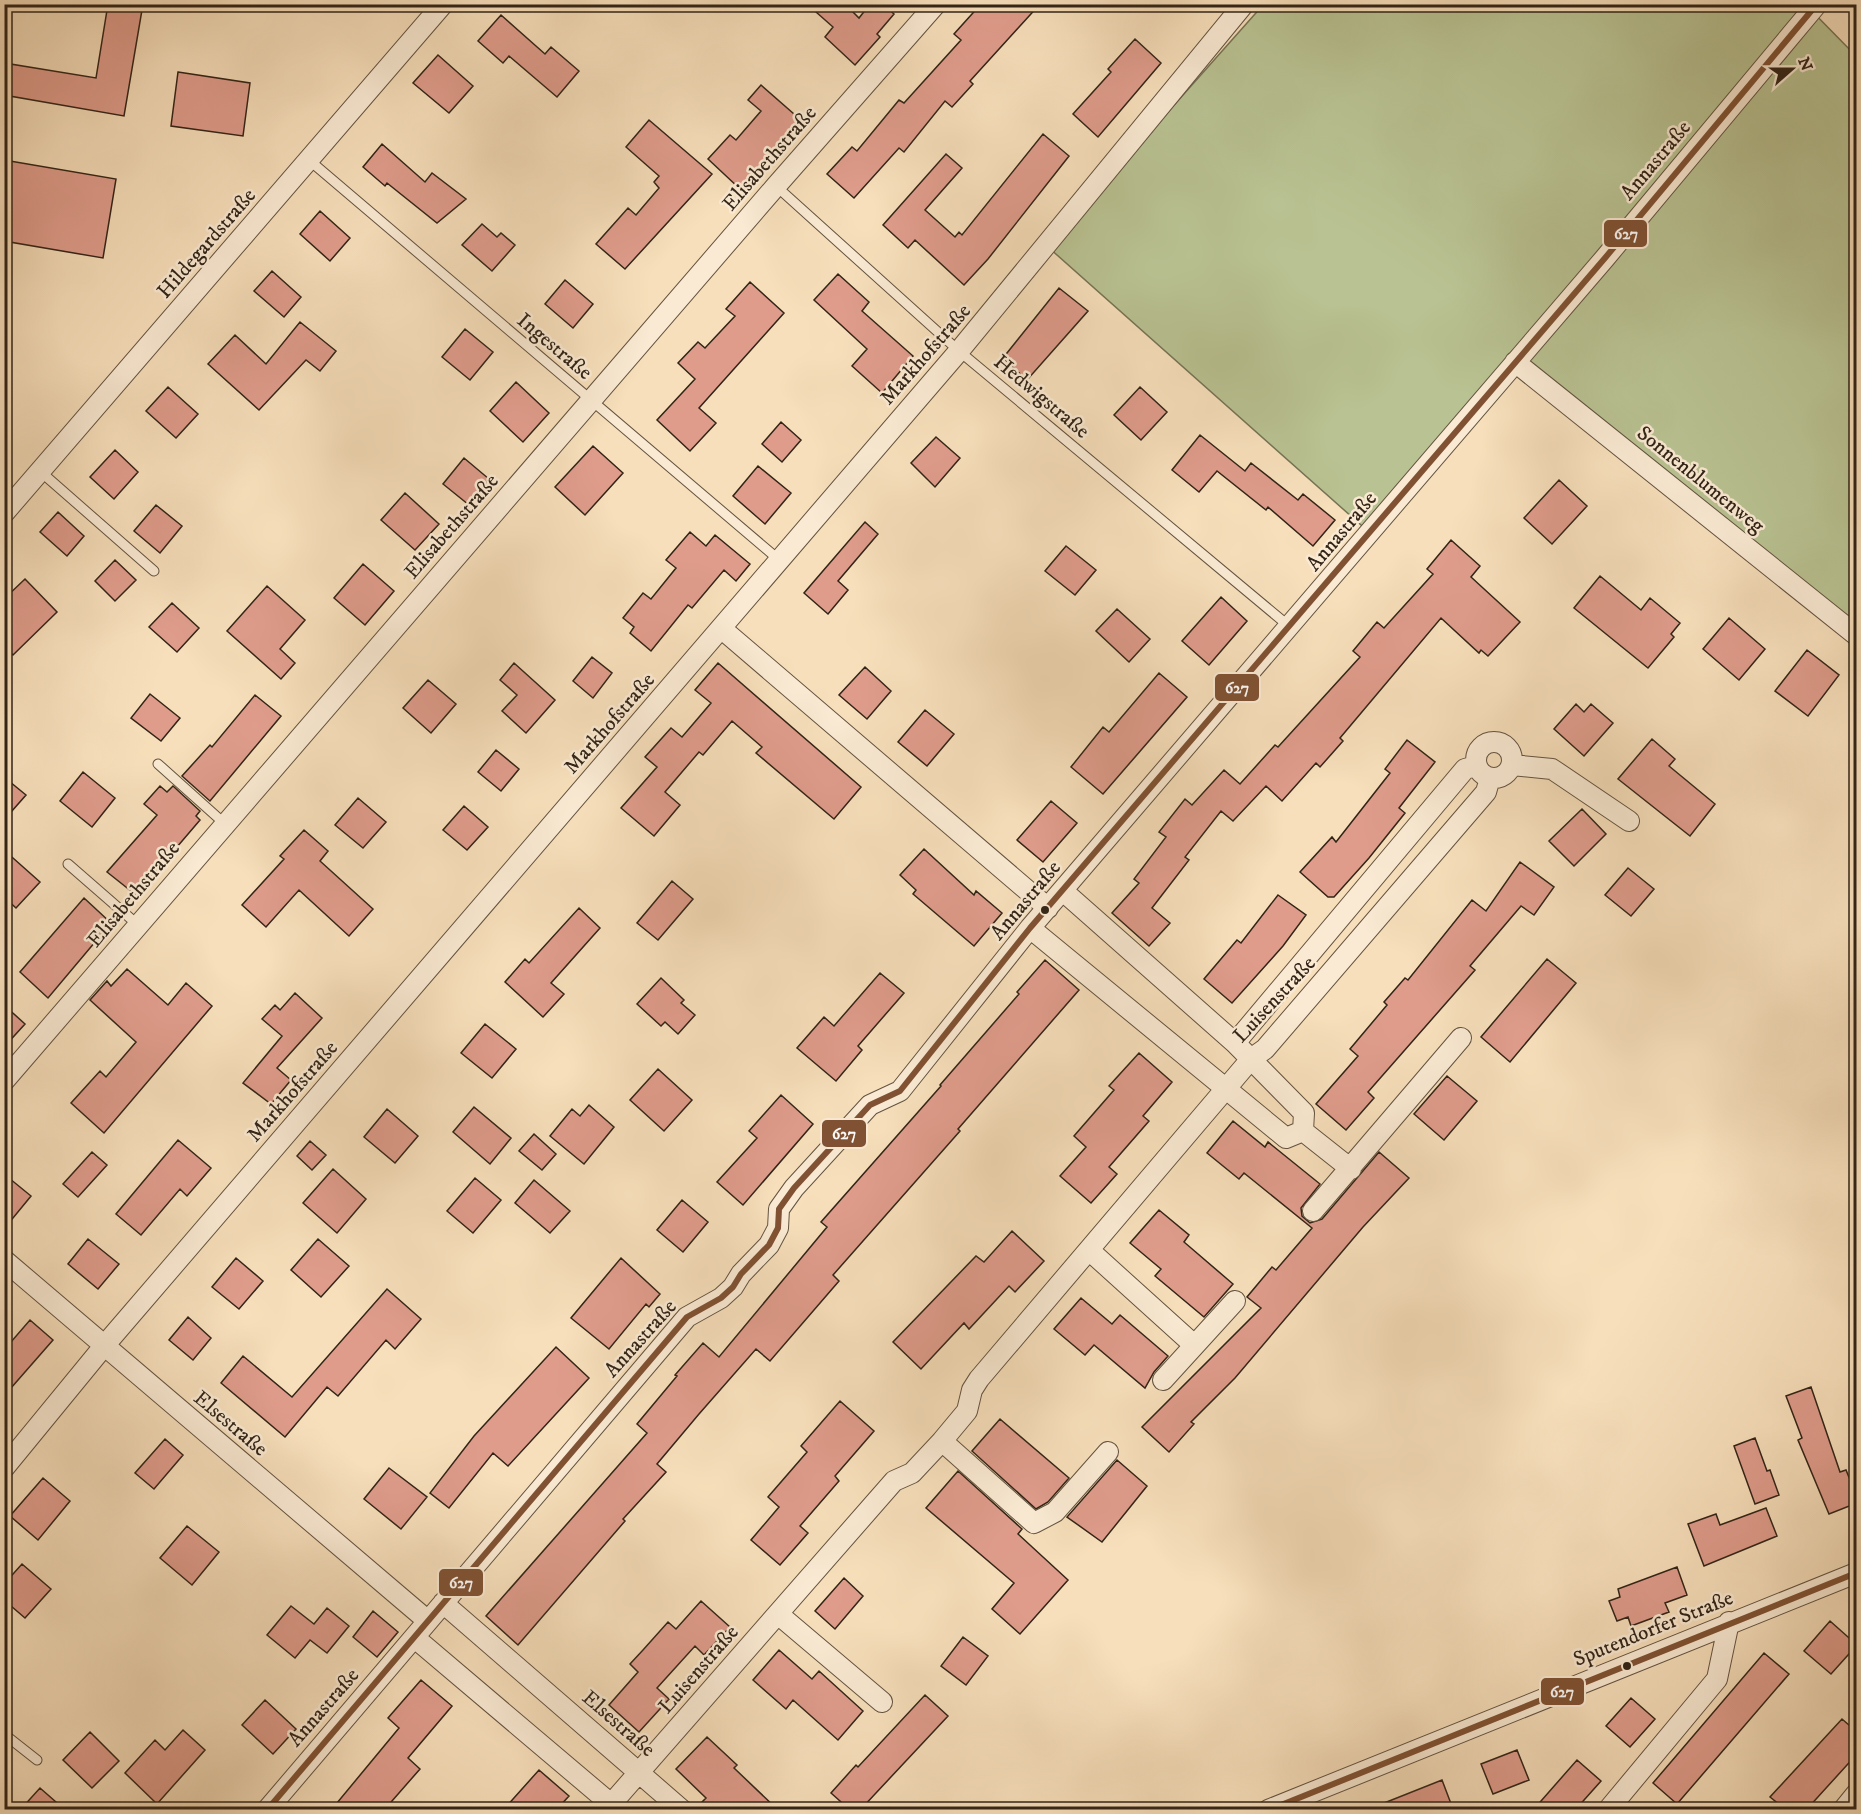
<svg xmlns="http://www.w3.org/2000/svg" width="1861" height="1814" viewBox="0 0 1861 1814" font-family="'IM FELL DW Pica',serif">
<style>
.green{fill:#b9c292;stroke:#767354;stroke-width:1.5}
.building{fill:#df9c8b;stroke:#322417;stroke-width:1.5}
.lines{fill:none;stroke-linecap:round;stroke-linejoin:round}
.service-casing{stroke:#635340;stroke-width:11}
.minor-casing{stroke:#635340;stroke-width:22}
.service{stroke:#faead3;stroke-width:9}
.minor{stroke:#faead3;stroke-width:20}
.bus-1-casing{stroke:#faead3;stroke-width:10}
.bus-1{stroke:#805233;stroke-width:6}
.bus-dot{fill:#322417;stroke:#faead3;stroke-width:2}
.labels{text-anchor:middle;stroke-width:5;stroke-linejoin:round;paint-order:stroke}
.street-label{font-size:21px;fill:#322417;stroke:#faead3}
.line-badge{stroke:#faead3;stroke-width:2}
.badge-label{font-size:16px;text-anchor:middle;font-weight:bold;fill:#fff}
</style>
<rect width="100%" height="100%" fill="#f7dfbb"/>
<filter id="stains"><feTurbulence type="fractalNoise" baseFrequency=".00333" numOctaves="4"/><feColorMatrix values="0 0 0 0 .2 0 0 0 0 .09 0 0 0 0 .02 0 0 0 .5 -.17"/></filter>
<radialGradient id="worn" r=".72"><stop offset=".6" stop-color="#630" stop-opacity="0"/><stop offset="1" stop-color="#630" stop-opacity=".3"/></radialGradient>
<!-- green -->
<path class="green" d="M1263 5H1806L1856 56V635L1515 363 1370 533 1048 247Z"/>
<!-- building -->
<path class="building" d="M108 4H143L124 116 4 95V63L96 78Z
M807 4H845L859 18 870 4H883L894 14 877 34 880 37 855 65 825 37 833 27Z
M981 4H1040L970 81 973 84 952 107 945 101 904 152 899 148 854 198 827 174 852 147 857 151 899 100 904 103 961 40 954 34Z
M501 15 545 54 551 47 579 71 557 97 509 56 503 63 478 41Z
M1135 39 1161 63 1098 137 1073 114 1111 72 1108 69Z
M438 55 473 86 449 113 413 83Z
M178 72 250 83 243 136 171 126Z
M761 85 802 121 740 189 708 159 730 135 736 140 761 111 748 100Z
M649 120 712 174 625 269 596 244 628 208 636 215 659 188 654 182 659 176 626 147Z
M1043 134 1069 156 988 259 964 285 915 240 908 248 883 225 946 154 962 168 925 210 955 237 959 232 962 235Z
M382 144 425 182 432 173 466 199 437 223 387 183 385 186 363 167Z
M4 160 116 179 103 258 4 241Z
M320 211 350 238 330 261 300 234Z
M482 224 497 237 501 233 515 245 492 271 462 245Z
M272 271 301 297 284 317 254 291Z
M838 274 869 302 862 311 913 356 882 393 852 366 867 349 814 300Z
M565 280 593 304 573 328 545 304Z
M750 282 784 313 699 408 716 423 690 451 657 420 695 379 678 363 698 342 705 348 735 316 726 309Z
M1059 288 1088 311 1027 380 1003 358Z
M300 322 336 351 320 371 306 360 259 410 208 364 235 335 266 364Z
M465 329 493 352 470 380 442 357Z
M516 382 549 413 523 442 490 411Z
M168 387 198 414 176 438 146 411Z
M1140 387 1167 412 1141 440 1114 415Z
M781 422 801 440 782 462 762 444Z
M1200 435 1245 471 1251 463 1298 500 1303 494 1335 520 1313 546 1268 507 1266 510 1217 471 1199 492 1172 470Z
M936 437 960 458 935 487 911 463Z
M593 446 623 473 585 515 555 487Z
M115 450 138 472 114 499 90 477Z
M464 458 489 479 469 505 443 484Z
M758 466 791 493 765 524 733 496Z
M1559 480 1587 506 1552 544 1524 518Z
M405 493 439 524 415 550 381 520Z
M156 505 182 526 160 553 134 531Z
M58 512 84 536 67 556 40 532Z
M865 522 878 534 838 581 848 590 828 614 804 593Z
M690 532 706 546 715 535 750 564 736 581 724 570 692 608 688 605 651 651 630 633 634 627 623 618 643 593 651 599 676 568 666 560Z
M1451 540 1480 566 1471 577 1520 622 1488 656 1481 650 1479 653 1441 618 1340 738 1343 741 1320 767 1316 763 1282 801 1266 786 1233 821 1221 811 1185 857 1189 860 1152 908 1170 923 1149 946 1112 913 1139 883 1134 879 1166 837 1159 832 1185 799 1192 805 1224 770 1240 784 1275 745 1278 747 1360 657 1353 651 1377 622 1384 628 1433 574 1427 569Z
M1066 546 1096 570 1075 595 1045 571Z
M115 560 136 580 115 601 95 581Z
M363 564 394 591 365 625 334 598Z
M1600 576 1641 610 1650 598 1680 623 1671 634 1674 637 1648 668 1574 608Z
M25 579 57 612 13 655 4 646V599Z
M267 586 305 620 280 649 295 663 281 679 227 631Z
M1221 597 1247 621 1209 665 1182 641Z
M172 603 199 628 177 652 149 627Z
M1117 609 1150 639 1129 662 1096 631Z
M1729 618 1765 649 1739 680 1703 649Z
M1807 650 1839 675 1808 716 1775 691Z
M592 657 612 673 593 698 573 681Z
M514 663 555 700 526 733 502 711 517 695 500 680Z
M718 663 861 787 834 819 756 753 762 747 732 721 703 755 699 752 665 792 680 805 654 836 621 808 657 767 645 757 671 728 682 737 711 703 695 690Z
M865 667 891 691 867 719 839 695Z
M1159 673 1187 697 1103 794 1071 767 1103 727 1109 732Z
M428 680 456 704 431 733 403 708Z
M150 694 180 718 161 741 131 718Z
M255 695 281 716 210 801 182 776 210 745 212 747Z
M1576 704 1584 712 1591 704 1613 723 1584 756 1554 729Z
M925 710 954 734 927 766 898 742Z
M1652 739 1675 759 1669 766 1715 804 1690 836 1618 779Z
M1407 740 1435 762 1399 808 1405 813 1369 858 1334 897H1328L1300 872 1332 837 1336 842 1390 773 1385 769Z
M496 750 519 769 501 791 478 772Z
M83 772 115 798 92 827 60 801Z
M4 777 26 795 4 820Z
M160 786 167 792 173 786 200 811 196 816 200 820 136 895 107 872 157 815 144 804Z
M358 798 386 822 363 848 335 825Z
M1051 801 1077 823 1043 862 1017 840Z
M464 806 488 827 467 850 443 830Z
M1582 809 1606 834 1574 866 1549 841Z
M304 830 328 851 320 861 373 909 349 936 299 890 266 927 242 905 284 859 280 856Z
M924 849 974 895 976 891 1002 913 974 946 913 894 916 890 900 875Z
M4 850 40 882 16 908 4 897Z
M1520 862 1554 887 1534 915 1521 906 1470 966 1475 970 1368 1092 1374 1098 1346 1130 1316 1104 1358 1056 1350 1049 1387 1005 1384 1002 1405 978 1408 980 1472 900 1486 911Z
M1628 868 1654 889 1631 916 1605 895Z
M672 881 693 899 658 940 637 923Z
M1278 895 1306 915 1283 946 1232 1003 1204 979 1237 940 1241 943Z
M84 898 111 923 48 998 20 972Z
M579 908 600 928 551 983 564 994 543 1017 505 982 525 959 529 963Z
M1547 959 1576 983 1510 1062 1481 1037Z
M1045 960 1079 990 958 1129 960 1131 833 1275 839 1281 770 1361 756 1349 699 1414 657 1464 666 1472 623 1519 625 1521 518 1645 486 1616 647 1433 637 1424 677 1376 675 1375 703 1343 719 1357 827 1227 821 1222 941 1086 940 1085 1019 994 1017 992Z
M127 969 168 1005 186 983 212 1006 104 1133 71 1103 100 1071 106 1077 136 1042 90 1000 107 981 111 986Z
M880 973 904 993 858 1046 862 1050 836 1081 797 1048 824 1017 834 1026Z
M661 978 684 1000 681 1003 695 1015 678 1034 665 1022 661 1026 637 1004Z
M295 993 322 1018 277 1068 291 1080 271 1104 243 1083 282 1036 262 1019 275 1005 280 1010Z
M4 1005 25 1024 4 1047Z
M485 1024 516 1049 492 1078 461 1053Z
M1139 1053 1172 1082 1143 1116 1149 1121 1109 1167 1117 1174 1091 1203 1060 1176 1086 1147 1074 1136 1114 1090 1109 1086Z
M658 1069 692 1100 664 1131 630 1100Z
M1447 1076 1477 1101 1444 1140 1414 1114Z
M781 1095 813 1124 743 1205 717 1182 757 1138 749 1131Z
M589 1105 614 1127 584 1164 550 1136 572 1109 580 1116Z
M474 1107 511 1138 490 1164 453 1132Z
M387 1109 418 1136 395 1163 364 1137Z
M1233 1121 1265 1147 1268 1142 1320 1184 1301 1208 1302 1216 1310 1223 1322 1219 1379 1152 1409 1178 1363 1227 1235 1378 1191 1422 1194 1424 1169 1452 1142 1427 1261 1308 1247 1297 1272 1267 1276 1270 1312 1228 1244 1173 1239 1179 1207 1153Z
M534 1134 556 1154 542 1170 519 1151Z
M178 1140 211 1168 187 1196 180 1189 141 1235 116 1214Z
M310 1141 326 1155 312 1170 297 1156Z
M92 1152 107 1165 78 1197 63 1184Z
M333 1169 366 1199 337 1233 303 1203Z
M4 1174 31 1196 4 1229Z
M475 1178 501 1200 473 1233 447 1211Z
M534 1180 570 1211 550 1233 515 1203Z
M682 1200 708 1222 683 1252 657 1230Z
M1159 1210 1189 1235 1184 1242 1233 1284 1204 1317 1155 1276 1161 1269 1130 1243Z
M1012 1231 1044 1261 1015 1292 1009 1286 969 1329 964 1323 921 1369 893 1342 976 1256 984 1262Z
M88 1239 119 1264 98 1289 68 1264Z
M318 1239 349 1266 321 1297 291 1270Z
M236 1258 263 1281 239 1309 212 1287Z
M621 1258 660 1294 649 1307 646 1304 609 1349 571 1318Z
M387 1289 421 1319 395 1349 386 1340 338 1396 327 1387 285 1437 221 1383 243 1356 292 1397Z
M1081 1298 1112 1324 1120 1315 1168 1356 1154 1372 1145 1388 1094 1345 1085 1355 1054 1329Z
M188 1317 211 1338 193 1360 169 1340Z
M30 1320 53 1340 4 1396V1350Z
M556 1347 589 1378 508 1466 493 1453 449 1508 430 1493 474 1436Z
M1811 1387 1840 1472 1846 1470 1857 1497V1503L1829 1514 1798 1440 1802 1438 1786 1396Z
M840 1401 874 1431 835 1476 839 1481 800 1526 808 1533 780 1565 751 1540 779 1507 768 1497 807 1452 801 1446Z
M1000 1419 1069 1478 1048 1502 1036 1509 972 1451Z
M1755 1438 1767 1471 1770 1470 1779 1495 1755 1504 1734 1446Z
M165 1439 183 1455 154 1489 135 1473Z
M1117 1460 1147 1486 1102 1542 1067 1517Z
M389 1468 427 1497 401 1529 364 1499Z
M958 1471 1022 1529 1018 1534 1068 1580 1020 1634 992 1609 1014 1583 926 1508Z
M43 1478 70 1501 38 1540 10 1516Z
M1766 1508 1777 1536 1704 1566 1688 1524 1716 1514 1720 1525Z
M187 1526 219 1552 192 1585 160 1558Z
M22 1564 51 1589 25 1618 4 1600V1584Z
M1677 1567 1687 1595 1665 1603 1669 1612 1631 1626 1628 1617 1617 1621 1609 1601 1620 1597 1618 1589Z
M844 1578 863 1596 835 1629 815 1611Z
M701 1601 730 1627 704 1655 695 1646 657 1688 669 1699 639 1732 609 1705 638 1672 630 1664 643 1650 668 1622 676 1629Z
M291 1606 314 1624 327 1608 349 1626 327 1653 310 1640 295 1658 267 1635Z
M373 1611 398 1632 377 1657 353 1637Z
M1830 1621 1857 1645 1831 1674 1804 1651Z
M963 1637 988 1656 966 1685 941 1666Z
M779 1650 812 1679 819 1671 863 1711 838 1740 793 1700 786 1709 753 1680Z
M1764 1653 1789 1674 1677 1804 1653 1783Z
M421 1680 452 1706 408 1758 420 1769 385 1809H332L399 1728 388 1718Z
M925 1695 948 1716 861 1809H849L831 1793 856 1765 858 1767Z
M1631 1698 1655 1719 1630 1747 1606 1726Z
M265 1700 296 1729 273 1754 242 1725Z
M1842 1719 1857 1732V1754L1807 1809H1785L1770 1797Z
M183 1730 205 1750 157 1804 125 1773 155 1740 165 1750Z
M90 1732 119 1761 92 1788 63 1760Z
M707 1737 737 1765 734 1768 777 1809H695L706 1798 676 1769Z
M1517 1750 1529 1780 1493 1794 1481 1764Z
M1577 1760 1601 1781 1576 1809H1534Z
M539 1770 569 1796 557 1809H504Z
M1442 1780 1453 1809H1369Z
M40 1788 64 1809H21Z"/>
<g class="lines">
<defs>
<path id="service" d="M309 160 778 559
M776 186 959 351 1290 627
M41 472 154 571
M158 764 225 824
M68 864 138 925
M4 1734 37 1760"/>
<path id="minor" d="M1515 362 1856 635
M4 513 443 4
M722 629 1048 908
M1476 760a18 18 0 1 1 36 0a18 18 0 1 1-36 0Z
M1512 765 1552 769 1629 821
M1030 928 1286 1138 1303 1131 1304 1113 1235 1043 1063 891
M1235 1043 1465 769 1476 766
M4 1081 776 186 936 4
M1303 1131 1351 1169
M1313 1211 1461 1038
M1090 1251 1194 1345
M4 1260 428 1621
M1163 1380 1235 1301
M942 1441 1034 1523 1055 1512 1108 1452
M4 1468 104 1346 959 351 1244 4
M443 1603 682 1810
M778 1614 882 1702
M415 1638 618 1810
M267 1810 687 1317 721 1298 733 1287 741 1274 769 1245 778 1228 779 1209 794 1188 870 1105 900 1091 1030 928 1605 258 1817 4
M606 1810 894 1481 912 1473 942 1441 967 1411 972 1390 979 1379 1251 1059 1265 1049 1486 792 1490 778
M1268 1810 1856 1573
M1608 1810 1717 1679 1729 1622
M1843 1810 1856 1794"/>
</defs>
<!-- service casing -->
<use href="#service" class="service-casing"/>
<!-- minor casing -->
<use href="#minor" class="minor-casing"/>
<!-- service -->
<use href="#service" class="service"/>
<!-- minor -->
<use href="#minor" class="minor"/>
<defs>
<path id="bus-1" d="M267 1810 687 1317 721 1298 733 1287 741 1274 769 1245 778 1228 779 1209 794 1188 870 1105 900 1091 1030 928 1605 258 1817 4
M1269 1810 1856 1573"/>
</defs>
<!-- bus-1 casing -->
<use href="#bus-1" class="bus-1-casing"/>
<!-- bus-1 -->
<use href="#bus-1" class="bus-1"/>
</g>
<!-- markers -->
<g class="bus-dot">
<circle cx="1045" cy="910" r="5"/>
<circle cx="1627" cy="1666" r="5"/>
</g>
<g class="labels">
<!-- street labels -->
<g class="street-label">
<text transform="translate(769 158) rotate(-49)" y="7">Elisabethstraße</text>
<text transform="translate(1655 160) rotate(-50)" y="7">Annastraße</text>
<text transform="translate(206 243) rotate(-49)" y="7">Hildegardstraße</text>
<text transform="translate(555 346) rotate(40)" y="7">Ingestraße</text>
<text transform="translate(925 354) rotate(-49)" y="7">Markhofstraße</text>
<text transform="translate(1042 396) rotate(40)" y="7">Hedwigstraße</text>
<text transform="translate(1701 479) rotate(39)" y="7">Sonnenblumenweg</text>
<text transform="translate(451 526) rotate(-49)" y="7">Elisabethstraße</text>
<text transform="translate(1341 531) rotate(-50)" y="7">Annastraße</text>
<text transform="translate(609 723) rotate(-49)" y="7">Markhofstraße</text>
<text transform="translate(133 894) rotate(-50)" y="7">Elisabethstraße</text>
<text transform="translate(1025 900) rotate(-50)" y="7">Annastraße</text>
<text transform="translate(1274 999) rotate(-47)" y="7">Luisenstraße</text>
<text transform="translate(292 1091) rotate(-49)" y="7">Markhofstraße</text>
<text transform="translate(640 1338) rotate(-48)" y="7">Annastraße</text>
<text transform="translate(231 1423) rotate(40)" y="7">Elsestraße</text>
<text transform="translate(1653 1628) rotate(-22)" y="7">Sputendorfer Straße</text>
<text transform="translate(698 1669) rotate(-49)" y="7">Luisenstraße</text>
<text transform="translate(323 1707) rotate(-49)" y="7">Annastraße</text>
<text transform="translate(619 1723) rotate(41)" y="7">Elsestraße</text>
</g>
</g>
<g class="line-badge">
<rect x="1603" y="219" width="45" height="29" rx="6" fill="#805233"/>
<rect x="1214" y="673" width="46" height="29" rx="6" fill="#805233"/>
<rect x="821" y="1119" width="46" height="29" rx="6" fill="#805233"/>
<rect x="438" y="1568" width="46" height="29" rx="6" fill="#805233"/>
<rect x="1540" y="1677" width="45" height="29" rx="6" fill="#805233"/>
</g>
<g class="badge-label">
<text x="1626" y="239">627</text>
<text x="1237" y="693">627</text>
<text x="844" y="1139">627</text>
<text x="461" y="1588">627</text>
<text x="1562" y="1697">627</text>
</g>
<!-- margin -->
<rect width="1861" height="1814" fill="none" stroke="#f7dfbb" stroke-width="24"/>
<rect x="6" y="6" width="1849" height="1802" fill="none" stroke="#322417" stroke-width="3"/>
<rect x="12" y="12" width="1837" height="1790" fill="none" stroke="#322417" stroke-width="1.5"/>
<!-- north arrow -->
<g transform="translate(1792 69) rotate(69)" stroke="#faead3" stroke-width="4.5" paint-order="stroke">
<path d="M0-4.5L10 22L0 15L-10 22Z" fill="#322417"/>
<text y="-9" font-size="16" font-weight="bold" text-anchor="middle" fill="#322417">N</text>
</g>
<rect width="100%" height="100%" filter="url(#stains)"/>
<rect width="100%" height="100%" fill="url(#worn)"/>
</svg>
